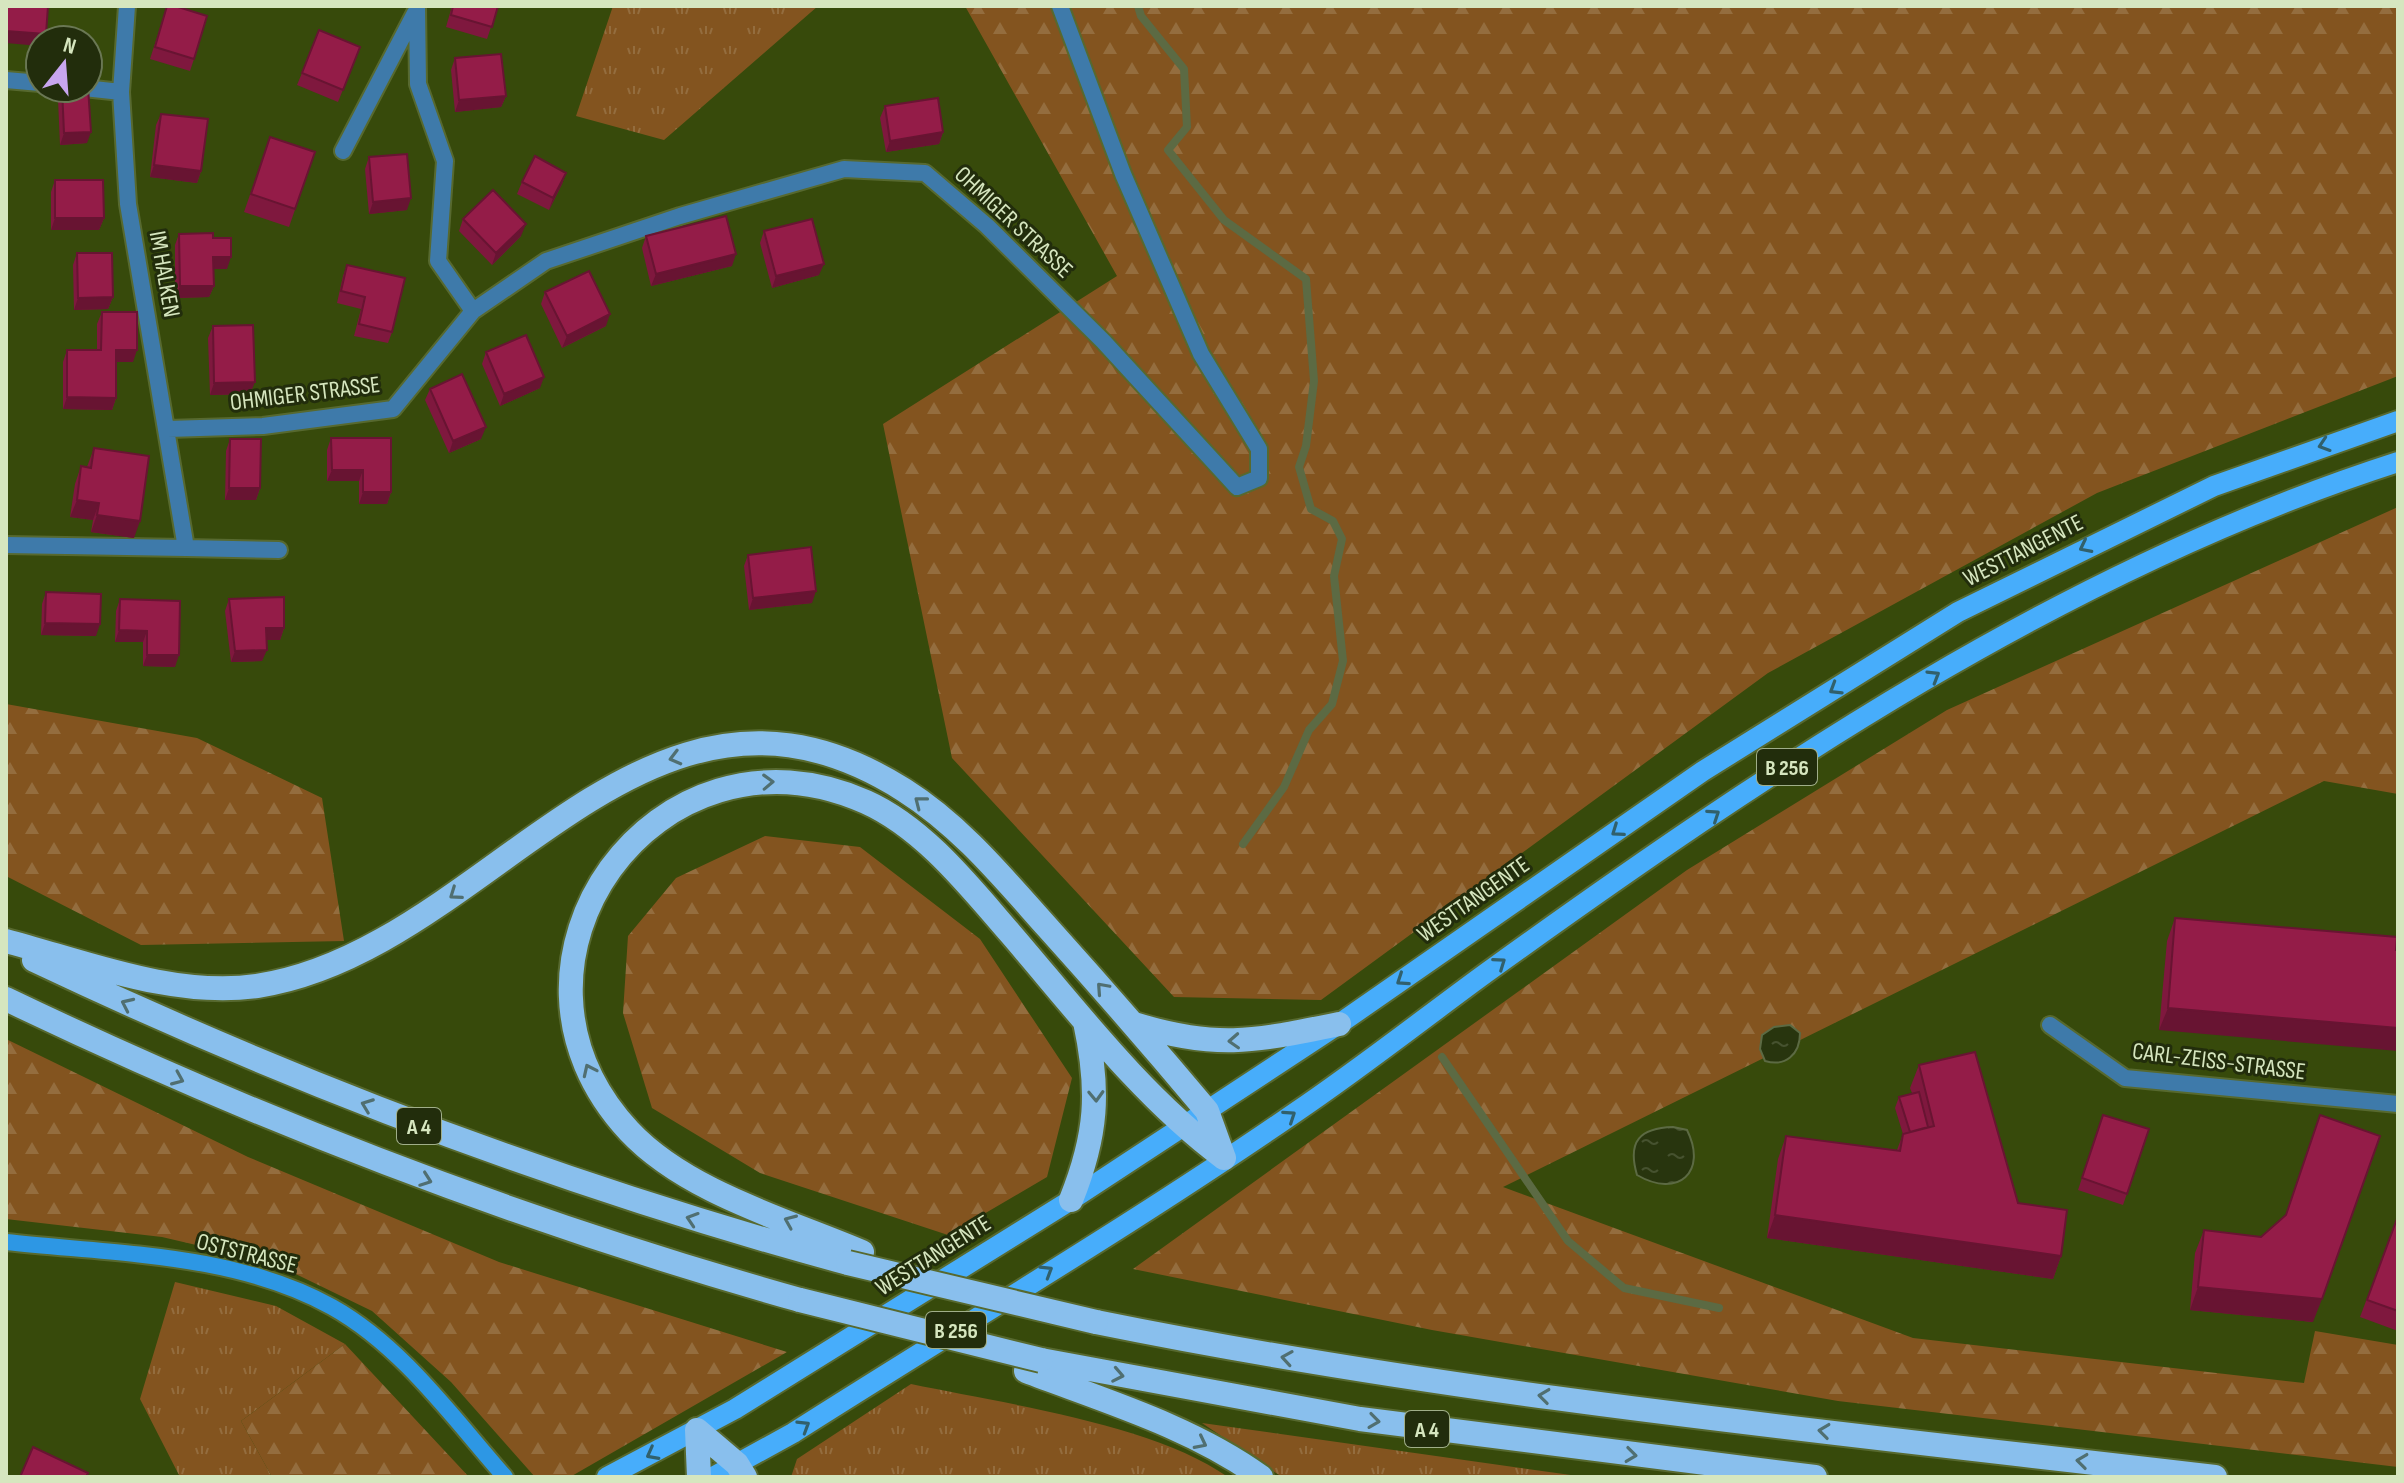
<svg xmlns="http://www.w3.org/2000/svg" width="2404" height="1483" viewBox="0 0 2404 1483" font-family="'Sofia Sans Condensed',sans-serif">
<style>
.grass{fill:url(#grass-tufts)}
.forest{fill:url(#forest-firs)}
.water{fill:url(#water-ripples);stroke:#5c6a43;stroke-width:2}
.lines{fill:none;stroke-linecap:round;stroke-linejoin:round}
.stream{stroke:#5c6a43;stroke-width:8}
.street-casing{stroke:#57692f;stroke-width:20}
.secondary-casing{stroke:#57692f;stroke-width:20}
.primary-casing{stroke:#57692f;stroke-width:24}
.highway-casing{stroke:#57692f;stroke-width:28}
.street{stroke:#3e7aaa;stroke-width:16}
.secondary{stroke:#2d97e4;stroke-width:16}
.primary{stroke:#47adfb;stroke-width:20}
.highway{stroke:#89bfed;stroke-width:24}
.highway-bridge-casing{stroke:#57692f;stroke-width:28;stroke-linecap:butt}
.highway-bridge{stroke:#89bfed;stroke-width:24}
.wall{fill:#7f183e}
.shaded-wall{fill:#681432}
.building{fill:#941c48;stroke:#681432;stroke-width:2}
.oneway{stroke:#31606c}
.oneway2{stroke:#506f71}
.labels{text-anchor:middle;stroke-width:6;stroke-linejoin:round;paint-order:stroke}
.shield{fill:#222d0c;stroke:#a0ae89;stroke-width:2}
.shield-label{font-size:22px;font-weight:bold;fill:#d6e6bf}
.street-label{font-size:24px;fill:#d6e6bf;stroke:#222d0c}
</style>
<defs>
<pattern id="grass-tufts" width="24" height="20" patternUnits="userSpaceOnUse" patternTransform="scale(2)"><rect width="24" height="20" fill="#83541f"/><path d="M3 7l-1-3M5 7V3M7 7l1-3M15 17l-1-3M17 17v-4M19 17l1-3" fill="none" stroke="#946d3e"/></pattern>
<pattern id="forest-firs" width="22" height="20" patternUnits="userSpaceOnUse" patternTransform="scale(2)"><rect width="22" height="20" fill="#83541f"/><path d="M5 1l3.5 6h-7zM16 11l3.5 6h-7z" fill="#946d3e"/></pattern>
<pattern id="water-ripples" width="26" height="14" patternUnits="userSpaceOnUse" patternTransform="scale(2)"><rect width="26" height="14" fill="#28350e"/><path d="M2 4q2-2 4 0t4 0M15 11q2-2 4 0t4 0" fill="none" stroke="#46522f"/></pattern>
</defs>
<rect width="100%" height="100%" fill="#374a0b"/>
<!-- grass -->
<path class="grass" d="M613 6H818L664 140 576 116Z
M175 1282 276 1306 345 1344 241 1421 272 1477H180L140 1399Z
M911 1384C1001 1403 1154 1424 1228 1477H791L797 1459Z
M1202 1423 1585 1477H1282Z"/>
<!-- forest -->
<path class="forest" d="M965 6H2398V376L2097 493 1768 673 1321 1000 1174 997 952 758 883 424 1117 276Z
M2398 507V794L2324 781 1503 1187 1913 1338 2304 1383 2315 1331 2398 1345V1467L1838 1401 1432 1330 1133 1269 1687 870 1947 710Z
M6 704 197 738 322 798 344 941 141 945 6 876Z
M765 836 860 847 980 939 1072 1078 1047 1177 948 1235 760 1173 652 1108 623 1013 628 936 676 878Z
M6 1039 248 1157 499 1262 787 1352 570 1477H535L451 1382 372 1311 273 1263 162 1237 6 1219Z
M345 1344 469 1477H272L241 1421Z"/>
<!-- water -->
<path class="water" d="M1790 1025 1800 1033C1800 1055 1785 1067 1765 1061L1760 1049 1762 1035 1774 1027Z
M1673 1127 1687 1130C1708 1172 1678 1199 1637 1175 1627 1141 1640 1128 1673 1127Z"/>
<g class="lines">
<!-- stream -->
<path class="stream" d="M1138 6 1141 16 1184 69 1187 127 1168 150 1224 220 1306 279 1314 381 1306 446 1299 467 1311 509 1333 521 1342 539 1334 576 1343 661 1332 704 1309 730 1284 787 1243 844
M1442 1057 1568 1241 1624 1288 1719 1308"/>
<defs>
<path id="street" d="M417 6 418 84 445 161 438 261 473 311
M6 80 40 83
M84 88 121 92
M343 151 415 13
M168 429 263 426 393 409 473 311 546 261 680 216 844 169 925 173 987 226 1103 341 1237 487 1259 478V449L1201 354 1123 174 1060 6
M6 545 186 548 128 204 121 92 127 6
M186 548 279 550
M2050 1025 2125 1078 2398 1104"/>
<path id="secondary" d="M6 1242C114 1254 235 1253 332 1307 402 1346 453 1418 505 1477"/>
<path id="primary" d="M607 1477 735 1409 1071 1200 1339 1024 1703 771 1958 612 2214 486 2398 421
M713 1477 793 1433C961 1326 1132 1225 1296 1112 1361 1068 1423 1019 1486 973 1768 770 2065 569 2398 462"/>
<path id="highway" d="M6 941C85 962 174 998 257 986 490 951 643 624 904 790 961 826 1004 879 1048 928 1102 988 1155 1049 1207 1111L1224 1158
M34 960C296 1084 567 1187 848 1263
M6 999C262 1122 526 1223 800 1300
M1134 1024C1218 1050 1255 1041 1339 1024
M1071 1200C1097 1135 1100 1091 1085 1022
M862 1252C787 1220 686 1192 629 1131 473 963 657 709 866 802 924 828 970 887 1010 933 1077 1011 1142 1097 1224 1158
M1096 1322C1465 1397 1842 1433 2215 1477
M1041 1360 1360 1419 1815 1477
M1026 1371C1105 1401 1192 1427 1261 1477
M697 1430 737 1464 745 1477
M697 1430 699 1477"/>
</defs>
<!-- street casing -->
<use href="#street" class="street-casing"/>
<!-- secondary casing -->
<use href="#secondary" class="secondary-casing"/>
<!-- primary casing -->
<use href="#primary" class="primary-casing"/>
<!-- highway casing -->
<use href="#highway" class="highway-casing"/>
<!-- street -->
<use href="#street" class="street"/>
<!-- secondary -->
<use href="#secondary" class="secondary"/>
<!-- primary -->
<use href="#primary" class="primary"/>
<!-- highway -->
<use href="#highway" class="highway"/>
<defs>
<path id="highway-bridge" d="M848 1263 1096 1322
M800 1300 1041 1360"/>
</defs>
<!-- highway-bridge casing -->
<use href="#highway-bridge" class="highway-bridge-casing"/>
<!-- highway-bridge -->
<use href="#highway-bridge" class="highway-bridge"/>
</g>
<!-- wall -->
<path class="wall" d="M167 6 194 59 190 71 150 59Z
M452 6H498L487 39 446 27Z
M360 47 338 102 297 85 302 73Z
M455 58 506 96 501 107 455 112 451 70Z
M62 88 87 143 60 145 58 99Z
M885 106 943 132 939 144 886 152 880 118Z
M161 114 201 171 197 183 150 177 156 125Z
M270 137 315 152 289 227 244 212Z
M369 157 407 210 369 214 365 169Z
M566 173 562 184 549 210 517 194 522 182Z
M55 180 104 218 99 230H51V192Z
M463 219 521 236 492 265 459 231Z
M764 231 819 275 772 288 760 243Z
M179 234 213 238 227 269H214V286L209 297 175 298V245Z
M646 236 732 266 651 286 642 248Z
M77 253 113 297 108 309 74 310 73 265Z
M347 265 392 332 388 343 354 336 361 309 337 303 343 276Z
M545 292 606 326 562 348 541 304Z
M102 312 133 362H116V398L112 410 63 409V362L67 350H97V324Z
M213 326 250 394 210 395 208 338Z
M486 352 540 388 500 406 482 364Z
M430 389 481 439 449 453 425 400Z
M331 438 391 492 387 504H359V481H327V450Z
M230 439 260 488 256 500H225L226 451Z
M94 448 134 538 91 532 93 520 70 517 75 484 81 466 87 467Z
M748 555 812 603 749 610 744 566Z
M46 592 96 636 41 635 42 604Z
M120 599 180 601 175 667 143 666V642H115L116 611Z
M229 599 284 628 280 640H266L262 661 231 662 225 611Z
M2175 918 2396 950 2159 1030 2167 941Z
M1919 1065 2018 1203 2061 1256 2053 1279 1767 1238 1778 1159 1786 1136 1897 1150 1903 1134 1895 1108 1899 1097 1912 1093 1910 1088Z
M2103 1115 2149 1129 2123 1205 2078 1190Z
M2398 1216V1331L2360 1317Z
M2204 1230 2313 1322 2190 1310 2195 1253Z"/>
<!-- shaded-wall -->
<path class="shaded-wall" d="M6 31 46 34 44 40H40V46L6 43Z
M506 96 501 107 455 112 459 100Z
M91 132 87 143 60 145 64 133Z
M943 132 939 144 886 152 890 141Z
M154 165 201 171 197 183 150 177Z
M566 173 562 184 549 210 553 198Z
M411 198 407 210 369 214 373 202Z
M55 218H104L99 230H51Z
M526 224 521 236 492 265 496 253Z
M736 254 732 266 651 286 656 274Z
M213 257H231L227 269H209Z
M824 264 819 275 772 288 776 276Z
M180 286H214L209 297 175 298Z
M113 297 108 309 74 310 78 298Z
M610 314 606 326 562 348 567 336Z
M116 350H137L133 362H112Z
M544 377 540 388 500 406 504 394Z
M255 382 250 394 210 395 214 383Z
M67 397 116 398 112 410 63 409Z
M486 427 481 439 449 453 453 441Z
M332 470H363L359 481H327Z
M229 488H260L256 500H225Z
M363 492H391L387 504H359Z
M77 500 99 503 93 520 70 517Z
M97 515 140 521 134 538 91 532Z
M816 591 812 603 749 610 753 598Z
M45 623 100 624 96 636 41 635Z
M266 628H284L280 640H262Z
M119 630 147 631 143 642H115Z
M267 650 262 661 231 662 235 651Z
M147 655H179L175 667 143 666Z
M2168 1008 2398 1028V1051L2159 1030Z
M1775 1215 2061 1256 2053 1279 1767 1238Z
M2198 1287 2322 1299 2313 1322 2190 1310Z"/>
<!-- building -->
<path class="building" d="M6 6H48L46 34 6 31Z
M167 6H175L207 16 194 59 155 47Z
M453 6H498L492 27 451 15Z
M319 30 360 47 343 90 302 73Z
M501 54 506 96 459 100 455 58Z
M88 87 91 132 64 133 62 88H88Z
M938 98 943 132 890 141 885 106Z
M161 114 208 119 201 171 154 165Z
M270 137 315 152 295 209 251 194Z
M407 154 411 198 373 202 369 157Z
M535 156 566 173 553 198 522 182Z
M55 180H103L104 218H55Z
M493 190 526 224 496 253 463 219Z
M726 216 736 254 656 274 646 236Z
M812 219 824 264 776 276 764 231Z
M213 233V238H231V257H213L214 286H180L179 234Z
M77 253H112L113 297 78 298Z
M347 265 405 278 392 332 359 324 365 297 341 291Z
M589 271 610 314 567 336 545 292Z
M102 312H137V350H116V398L67 397V350H101Z
M253 325 255 382 214 383 213 326Z
M526 335 544 377 504 394 486 352Z
M462 374 486 427 453 441 430 389Z
M331 438H391V492H363V470H332Z
M230 439H261L260 488H229Z
M94 448 149 456 140 521 97 515 99 503 77 500 81 466 91 468Z
M811 547 816 591 753 598 748 555Z
M6 592H7V629H6Z
M46 592 101 594 100 624 45 623Z
M284 597V628H266L267 650 235 651 229 599Z
M120 599 180 601 179 655H147V631L119 630Z
M2175 918 2397 937 2396 950H2398V1028L2168 1008Z
M1975 1052 2018 1203 2067 1210 2061 1256 1775 1215 1786 1136 1900 1151 1903 1134 1934 1126 1919 1065Z
M1919 1092 1928 1127 1910 1132 1899 1097Z
M2103 1115 2149 1129 2127 1194 2082 1178Z
M2320 1115 2380 1136 2322 1299 2198 1287 2204 1230 2261 1237 2286 1215Z
M2398 1216V1311L2367 1300Z
M33 1447 88 1473 86 1477H20Z"/>
<!-- one-way arrows -->
<defs><path id="oneway-chevron" d="M-2-3.5L2.5 0L-2 3.5" fill="none" stroke-width="1.6" stroke-linecap="round" stroke-linejoin="round" transform="scale(2)"/></defs>
<g class="oneway">
<use href="#oneway-chevron" transform="translate(2324 445) rotate(162)"/>
<use href="#oneway-chevron" transform="translate(2085 547) rotate(153)"/>
<use href="#oneway-chevron" transform="translate(1934 676) rotate(-31)"/>
<use href="#oneway-chevron" transform="translate(1835 689) rotate(148)"/>
<use href="#oneway-chevron" transform="translate(1714 815) rotate(-34)"/>
<use href="#oneway-chevron" transform="translate(1617 831) rotate(145)"/>
<use href="#oneway-chevron" transform="translate(1500 963) rotate(-35)"/>
<use href="#oneway-chevron" transform="translate(1402 980) rotate(146)"/>
<use href="#oneway-chevron" transform="translate(1290 1116) rotate(-34)"/>
<use href="#oneway-chevron" transform="translate(1047 1271) rotate(-32)"/>
<use href="#oneway-chevron" transform="translate(804 1426) rotate(-32)"/>
<use href="#oneway-chevron" transform="translate(652 1454) rotate(152)"/>
</g>
<g class="oneway2">
<use href="#oneway-chevron" transform="translate(675 758) rotate(165)"/>
<use href="#oneway-chevron" transform="translate(768 782) rotate(-2)"/>
<use href="#oneway-chevron" transform="translate(920 802) rotate(-142)"/>
<use href="#oneway-chevron" transform="translate(455 894) rotate(145)"/>
<use href="#oneway-chevron" transform="translate(1102 988) rotate(-132)"/>
<use href="#oneway-chevron" transform="translate(127 1004) rotate(-155)"/>
<use href="#oneway-chevron" transform="translate(1234 1041) rotate(177)"/>
<use href="#oneway-chevron" transform="translate(589 1070) rotate(-115)"/>
<use href="#oneway-chevron" transform="translate(178 1079) rotate(23)"/>
<use href="#oneway-chevron" transform="translate(1096 1096) rotate(88)"/>
<use href="#oneway-chevron" transform="translate(367 1105) rotate(-159)"/>
<use href="#oneway-chevron" transform="translate(426 1180) rotate(20)"/>
<use href="#oneway-chevron" transform="translate(692 1219) rotate(-162)"/>
<use href="#oneway-chevron" transform="translate(790 1221) rotate(-157)"/>
<use href="#oneway-chevron" transform="translate(1287 1358) rotate(-171)"/>
<use href="#oneway-chevron" transform="translate(1118 1375) rotate(11)"/>
<use href="#oneway-chevron" transform="translate(1544 1396) rotate(-173)"/>
<use href="#oneway-chevron" transform="translate(1374 1421) rotate(8)"/>
<use href="#oneway-chevron" transform="translate(1824 1431) rotate(-173)"/>
<use href="#oneway-chevron" transform="translate(1201 1443) rotate(27)"/>
<use href="#oneway-chevron" transform="translate(1631 1455) rotate(7)"/>
<use href="#oneway-chevron" transform="translate(2082 1461) rotate(-173)"/>
</g>
<g class="labels">
<!-- shield labels -->
<g class="shield">
<rect x="1757" y="749" width="60" height="36" rx="6"/>
<rect x="397" y="1108" width="44" height="36" rx="6"/>
<rect x="926" y="1312" width="60" height="36" rx="6"/>
<rect x="1405" y="1411" width="44" height="36" rx="6"/>
</g>
<g class="shield-label">
<text x="1787" y="775">B 256</text>
<text x="419" y="1134">A 4</text>
<text x="956" y="1338">B 256</text>
<text x="1427" y="1437">A 4</text>
</g>
<!-- street labels -->
<g class="street-label">
<text transform="translate(1014 222) rotate(43)" y="8">OHMIGER STRASSE</text>
<text transform="translate(165 274) rotate(80)" y="8">IM HALKEN</text>
<text transform="translate(305 393) rotate(-7)" y="8">OHMIGER STRASSE</text>
<text transform="translate(2023 550) rotate(-27)" y="8">WESTTANGENTE</text>
<text transform="translate(1473 899) rotate(-35)" y="8">WESTTANGENTE</text>
<text transform="translate(2219 1061) rotate(7)" y="8">CARL-ZEISS-STRASSE</text>
<text transform="translate(247 1253) rotate(14)" y="8">OSTSTRASSE</text>
<text transform="translate(933 1255) rotate(-32)" y="8">WESTTANGENTE</text>
</g>
</g>
<!-- border -->
<rect width="2404" height="1483" fill="none" stroke="#d6e6bf" stroke-width="16"/>
<!-- north arrow -->
<g transform="translate(64 64) rotate(17)"><circle r="38" fill="#222d0c" stroke="#6a7754" stroke-width="2"/>
<path d="M0-6L14 30L0 20L-14 30Z" fill="#c8a6ef"/>
<text y="-12" font-size="22" font-weight="bold" text-anchor="middle" fill="#d6e6bf">N</text>
</g>
</svg>
